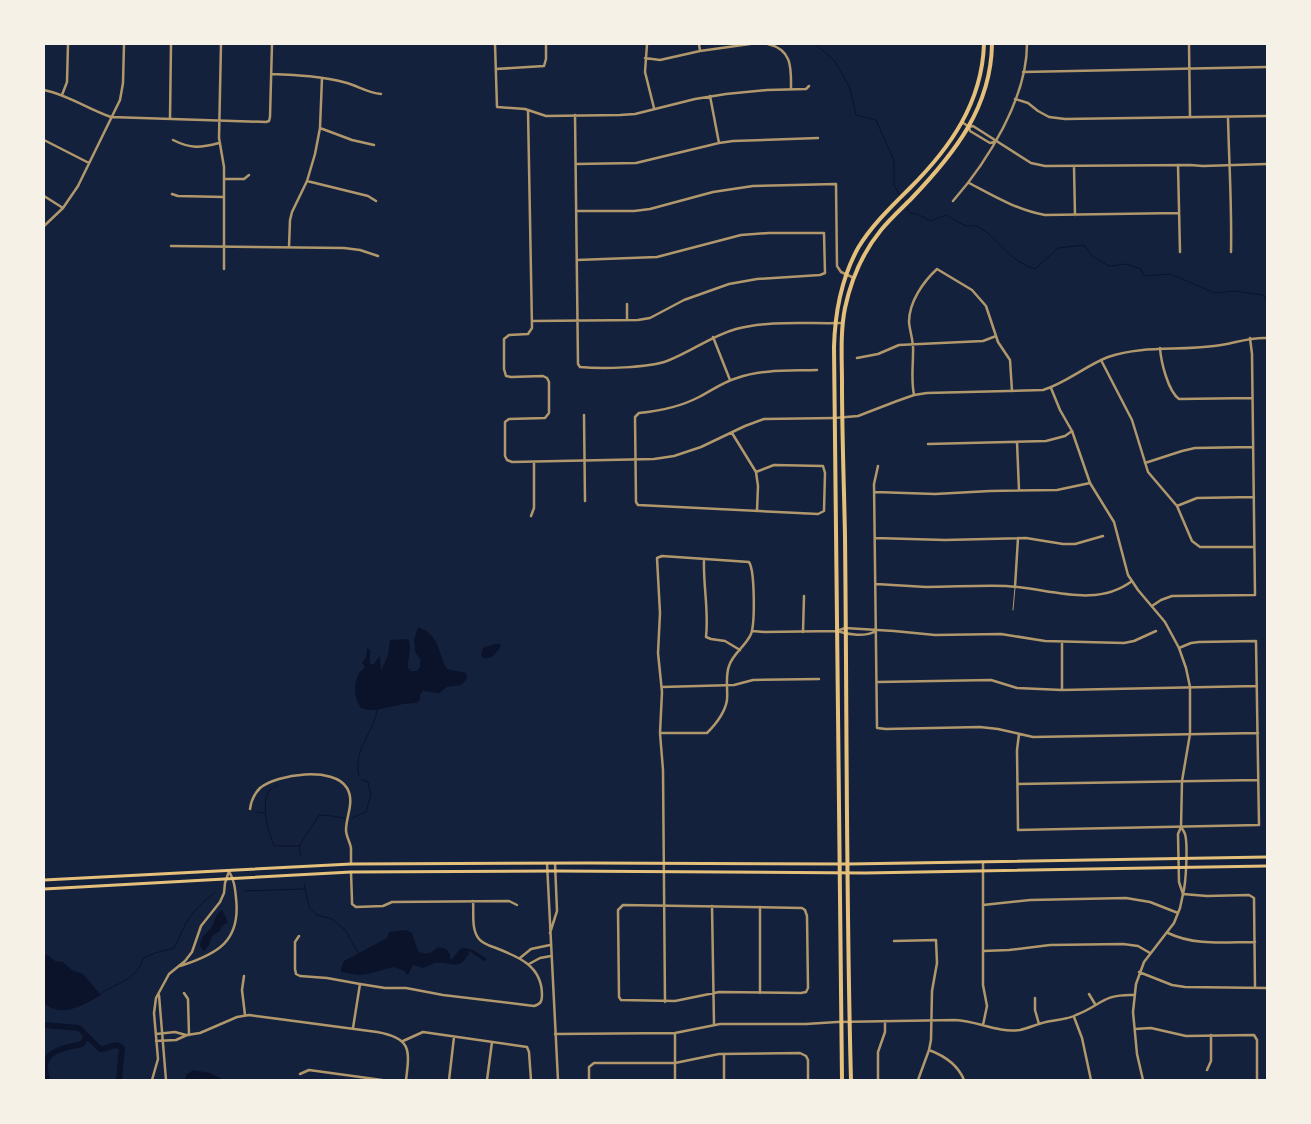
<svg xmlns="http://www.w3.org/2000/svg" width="1311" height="1124" viewBox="0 0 1311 1124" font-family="Bitter,serif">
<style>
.water{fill:#0b132b}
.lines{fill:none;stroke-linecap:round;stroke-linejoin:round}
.stream{stroke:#0b132b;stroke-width:1}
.river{stroke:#0b132b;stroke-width:6}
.service{stroke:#b1986c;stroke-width:1}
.minor{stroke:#b1986c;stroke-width:2.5}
.tertiary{stroke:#b1986c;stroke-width:2.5}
.secondary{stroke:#e5c07b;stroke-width:3}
.primary{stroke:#e5c07b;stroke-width:4}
</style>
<rect width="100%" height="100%" fill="#14213d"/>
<!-- water -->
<path class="water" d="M418 627C439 634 438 653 447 669L466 673 467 679 461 685 447 687 439 693 423 691 420 695V700L416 703 403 704 377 710H368L361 708C353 698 353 683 360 671H362L365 667 362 662 366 658 367 648 370 650V664H374L380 655 381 671 388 655 390 640 408 639C413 648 407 658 408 668L411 671H417L420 667V659L415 652 414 640Z
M494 644H500L501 646C496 653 493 660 483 658L481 654 483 648Z
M222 910 228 922 222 926 220 931 212 936 209 945 204 951 200 946C202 934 205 936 211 928 216 921 214 915 222 910Z
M406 930 412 933 418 951C426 956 431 953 438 947 446 948 451 950 450 959H452L460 949 466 948 473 950 487 959 484 961 471 952 468 951 469 954 462 963 455 965 444 963H435L423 968 413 965 408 975 406 974 405 971 393 967 368 974 357 975 341 972V968L344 961 387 938 389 932Z
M44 954 49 956 55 961 63 962 72 970 83 974 101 995C84 1005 61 1019 44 1003Z
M193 1070 210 1073 222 1079 185 1080 186 1075Z"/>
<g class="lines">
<!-- stream -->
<path class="stream" d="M815 44 834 60 850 88 856 115 876 120 894 161V185L904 203
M906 206 910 213 917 214 931 221 946 215C952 218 961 225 968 226 974 226 977 225 982 229 1002 242 1010 262 1035 269L1058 248 1084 245 1092 256 1109 266 1127 264 1141 269 1144 276 1170 274 1215 293 1235 291 1263 295 1267 302
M359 776C353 748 373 735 377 710
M274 787 277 785
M272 788C258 798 269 834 274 846H299
M256 812 265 813
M352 818 366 812 371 795 368 782 361 779
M301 855 299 846 319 815 332 816 345 818
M304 883 309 908 317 915 332 919 345 930 359 954
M244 891 304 889
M100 994C117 982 137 981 143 958L155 953 174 948 186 923 196 909 215 892"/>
<!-- river -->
<path class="river" d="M44 1025 79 1028 87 1036 82 1044C70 1047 48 1049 45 1064 44 1069 47 1076 47 1080
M87 1036 100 1049C109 1050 114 1041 122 1048L119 1080"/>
<!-- service -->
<path class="service" d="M1013 610 1015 587"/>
<!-- minor -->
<path class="minor" d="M221 44 219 138 224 167V269
M495 44 497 107 525 109 546 116 620 115 635 114 695 99 726 94 767 90 806 89 809 86
M647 44 645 72 654 108
M699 44 700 51
M768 44C793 50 791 69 791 89
M1189 44 1190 116
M645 58 660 60 700 51 750 44
M496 69 544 66 546 59V44
M1023 72 1267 67
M271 74C297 75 322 76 347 83 358 86 368 93 381 94
M44 90C68 95 88 109 111 117L266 122 269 121 270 117 272 44
M62 95 67 82 68 44
M710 96 719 143
M1015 99 1028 103 1038 111 1049 117 1065 119 1267 116
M528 110 532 328 528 334 509 335 504 339V369L506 376 511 377 543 376 547 378 549 382V413L545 418 509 419 505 422V456L507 460 512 462 654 459 674 456 701 447 745 426 764 419 835 418
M575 115 578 364 580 367C602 369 647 368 667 361 691 352 711 336 736 329 770 320 807 324 842 323
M1228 117C1229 162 1232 207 1231 252
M170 119 171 44
M962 122 969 127 970 131 990 143 994 142
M969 127 973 126 1031 163 1045 166 1190 165 1203 166 1267 164
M320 128 352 140 374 145
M44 140 89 163
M173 140C191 149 200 148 219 143
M576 164 636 163 719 143 733 141 818 138
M1178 165 1180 252
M1074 167 1075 215
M224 179H244L249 175
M307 181 368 196 376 201
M969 183C994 196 1017 210 1045 215L1179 213
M172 194 178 196 224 197
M44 196 63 208
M953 201C988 161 1027 98 1027 44
M576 211H634L650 209 713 192 753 186 836 184 837 266 841 272 854 278
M44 226 63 208 78 186 120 100 123 83 124 44
M171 246 344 248 360 250 378 256
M289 247 290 220 292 212 307 181 315 154 320 128 322 78
M627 320V304
M532 321 638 320 650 318 684 300 729 284 757 279 820 275 825 273 824 233H769L741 235 657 257 577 260
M713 337 730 380
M1160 348C1161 362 1168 391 1179 399L1252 398
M857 358 878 354 899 345 983 341 996 336
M1101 360 1132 420 1148 472 1177 506 1192 541 1200 547H1254
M914 395C911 380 913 368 913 353 914 342 910 333 909 322 909 302 923 282 937 269L972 290 986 306 998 342 1010 360 1012 391
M584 415 585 501
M732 433 756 472 758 486 757 511
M1017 442 1019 490
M928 444 1046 441 1065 436 1072 431
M1145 463 1182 451 1195 448 1253 447
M878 466 874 484 877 728 886 729 980 727 998 729 1033 737 1258 733
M756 472 774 465 823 466 825 473 824 511 818 514 638 505 636 502 635 417 639 413C660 411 680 407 699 397 711 391 723 382 737 378 763 369 790 371 817 370
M875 492 935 494 990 491 1057 490 1090 483
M1177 506 1197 498 1254 497
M531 516 534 508V462
M875 538 945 540 1026 538 1063 544H1075L1103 536
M704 559C703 585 709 611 706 637L711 639 725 641 740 650
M876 584C893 585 909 586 926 587 953 587 980 585 1006 586 1048 588 1095 609 1132 581
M1015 587 1018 538
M1152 606 1161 600 1172 596 1255 595 1252 354 1250 338
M752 631 764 632 837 631 845 628 894 631 935 635 1001 634 1045 641 1124 643 1134 641 1156 631
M837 631C848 635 866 637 876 631
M803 632 804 596
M1062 642V690
M878 682 991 680 1017 688 1062 690 1257 686
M662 687 734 685 753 680 819 679
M660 733H707C716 724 725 713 727 700 728 688 725 677 729 666 733 653 746 646 751 634 755 624 755 571 749 562L662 556 657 558 660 613 658 653 662 692 660 733 663 770 665 1002
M1019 734 1017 750 1018 830 1259 825 1256 641 1199 642 1191 643 1179 648
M1018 784 1258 780
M250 809C251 801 254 794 260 788 277 774 334 766 347 788 355 802 346 816 346 830 346 836 350 842 351 848 351 854 351 859 351 864
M351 872 352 901V904L356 907 383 906 392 902 509 901 517 905
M623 905 802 908 805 910 807 916 808 988 806 992 801 993 719 992 675 1001 621 1000 619 997 618 910Z
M983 905 1030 900 1126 898 1150 902 1178 913
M712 906 714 1024
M760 907V993
M1168 933C1195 946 1225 942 1255 942
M299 936 295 942V969L296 974 300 976 327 978 360 984 385 988H406L443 995 534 1006C541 1004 542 1001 542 995 542 966 519 957 496 948 490 946 483 944 479 939 471 929 474 914 473 901
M894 941 936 940 937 963 932 991 931 1040 929 1050 918 1080
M983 951 1009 950 1050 945 1123 944 1138 946 1150 953
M520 958 531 949 550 945
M529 964 540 958 551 956
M180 966C218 954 241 941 236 898 235 887 234 880 229 871
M1139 972 1172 985 1185 987 1267 988
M244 976 242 990 245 1015
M184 993 188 999 189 1035
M1089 994 1095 1004
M159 995 166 1080
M1035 998V1010L1039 1024
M1074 1017 1082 1038 1091 1080
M983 1025 987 1006 983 985V862
M353 1028 360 984
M1135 1029 1151 1028 1186 1036 1254 1035 1257 1040V1080
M156 1034 175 1032 186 1035
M555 1034 675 1033 720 1024H806L837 1022 955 1020C978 1021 997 1033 1020 1030 1029 1028 1037 1024 1046 1022 1056 1020 1066 1020 1076 1015 1102 1005 1102 994 1134 995
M156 1041 176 1040 187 1035 200 1033 237 1017 249 1015 377 1032C411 1038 410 1049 406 1080
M403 1041 423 1032 527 1047 529 1052 531 1080
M929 1050C945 1056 958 1065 964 1080
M1207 1070 1211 1061V1035
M300 1074 309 1070 382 1080
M152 1080 158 1059 154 1013 156 998 169 974 185 961 192 952 201 926 220 902 224 893 225 883 229 871
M449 1080 454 1037
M487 1080 492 1042
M589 1080V1067L594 1063H675L719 1054 800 1053 806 1056 808 1060V1080
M675 1080V1033
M724 1080V1054
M878 1080V1052L885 1032V1021
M1143 1080 1137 1054 1133 1012 1136 984 1144 962 1174 923 1180 908 1183 894 1207 896 1249 895 1254 898 1255 988"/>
<!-- tertiary -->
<path class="tertiary" d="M1051 388 1060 410 1072 431 1090 483 1114 522 1128 575 1138 590 1165 622 1179 648 1186 668 1190 687V734L1182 781 1181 827 1178 834 1179 882 1183 894
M835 418 858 416 897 401 914 395 927 393 1043 390C1066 383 1085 366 1108 357 1143 345 1178 351 1214 346 1232 344 1249 337 1267 338
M1181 827C1182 829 1184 831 1185 834 1188 844 1186 884 1183 894
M547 863 558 1080
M550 933 557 911 555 863"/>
<!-- secondary -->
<path class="secondary" d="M44 880 351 864 589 863 848 864 1267 857
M44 889 351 872 555 871 865 873 1267 866"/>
<!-- primary -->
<path class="primary" d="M842 1080 834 347C835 312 841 279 858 248 872 225 891 207 910 188 950 148 982 103 984 44
M851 1080C846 899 847 718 845 536 844 485 842 435 842 384 842 359 840 333 845 308 851 280 863 252 881 230 890 219 901 209 911 199 954 154 991 108 992 44"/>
</g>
<!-- border -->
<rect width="1311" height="1124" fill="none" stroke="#f6f1e7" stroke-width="90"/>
</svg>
